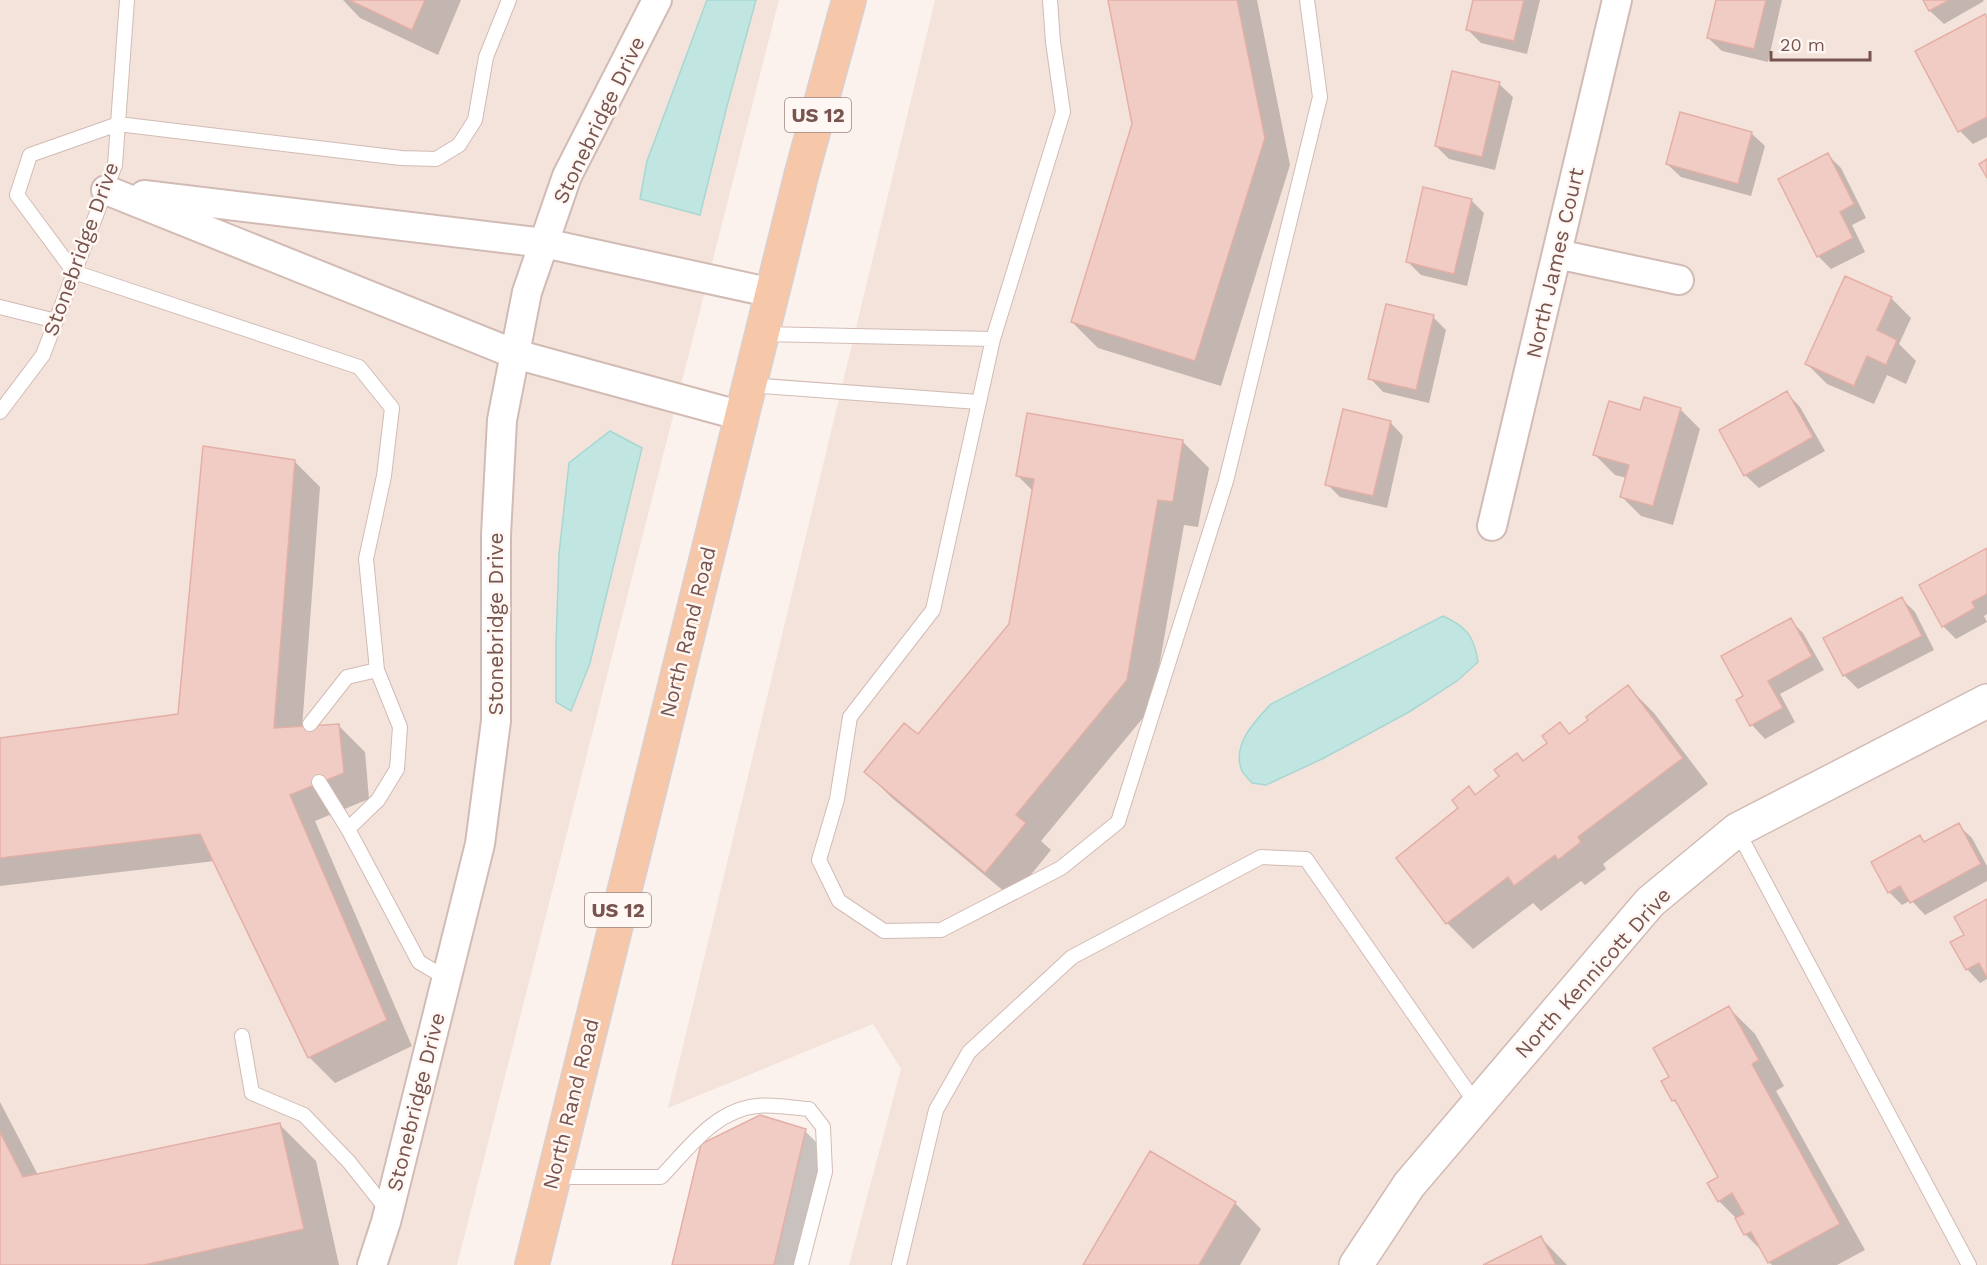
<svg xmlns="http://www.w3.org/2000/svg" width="1987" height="1265" viewBox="0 0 1987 1265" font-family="'Work Sans',sans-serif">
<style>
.residential{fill:#f4e3db}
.water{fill:#c1e6e2;stroke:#a8d7d3;stroke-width:1.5}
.shadow{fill:#0003}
.building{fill:#f1ccc5;stroke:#e3afa6;stroke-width:1.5}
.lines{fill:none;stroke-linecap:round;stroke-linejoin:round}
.service-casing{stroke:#d2bbb4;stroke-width:16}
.minor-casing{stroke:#d2bbb4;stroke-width:32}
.tertiary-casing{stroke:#d2bbb4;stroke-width:36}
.primary-casing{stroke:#d9cfce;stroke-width:36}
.service{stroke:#fff;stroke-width:14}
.minor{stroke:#fff;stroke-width:28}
.tertiary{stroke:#fff;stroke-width:33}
.primary{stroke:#f7c7a9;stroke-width:33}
.labels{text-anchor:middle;stroke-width:5;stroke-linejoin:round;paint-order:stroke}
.shield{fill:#fef7f3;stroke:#a08580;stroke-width:1.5}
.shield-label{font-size:20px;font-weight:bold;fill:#78544f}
.street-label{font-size:21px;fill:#78544f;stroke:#fef7f3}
</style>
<rect width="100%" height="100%" fill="#fcf2ed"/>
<!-- residential -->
<path class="residential" d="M0 0H779L457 1265H0Z
M935 0H1987V1265H849L901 1069 873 1024 668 1108Z"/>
<!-- water -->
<path class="water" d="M707 0H756L727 106 700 215 640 199 647 161Z
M610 431 642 448 590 663 571 711 556 702V644L559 554 569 463Z
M1443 616C1467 627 1474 636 1478 662L1457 681 1409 712 1324 758 1266 785 1252 783C1249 779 1244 775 1242 771 1231 745 1255 721 1271 704Z"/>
<!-- shadow -->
<path class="shadow" d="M343 0H461L438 55 360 18Z
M1109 0H1257L1290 165 1221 386 1098 348 1072 322 1134 124Z
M1475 0H1540L1527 54 1481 43 1468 30Z
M1717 0H1782L1768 62 1722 51 1708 38Z
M1924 0H1983L1984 1 1944 24 1930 11Z
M1987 18V137L1973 144 1960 131 1917 52Z
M1499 84 1513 97 1495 170 1449 159 1436 146Z
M1751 133 1765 146 1751 196 1681 177 1667 164Z
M1828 155 1841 168 1866 218 1852 225 1865 252 1831 269 1818 256Z
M1471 200 1484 213 1467 286 1421 275 1408 262Z
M1891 298 1911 318 1899 344 1916 361 1906 384 1887 375 1874 404 1827 384 1807 364Z
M1433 317 1446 330 1429 403 1383 392 1370 378Z
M1787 393 1800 407 1825 451 1759 488 1745 475Z
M1680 409 1700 429 1673 525 1641 516 1622 497 1627 478 1615 475 1595 455 1641 412Z
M1390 422 1403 436 1387 508 1340 497 1327 484Z
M1183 442 1209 468 1198 527 1184 525 1152 707 1041 841 1051 850 1012 898 891 797 866 772 918 736 1010 624 1033 491 1018 476Z
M294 461 320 487 302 728 339 726 365 752 369 799 315 821 412 1046 335 1083 309 1057 215 861 0 886V739L180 715Z
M1987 549V614L1984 616 1987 622 1956 639 1943 626Z
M1902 599 1915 612 1934 650 1858 689 1845 676 1825 638Z
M1790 620 1803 633 1824 670 1780 694 1795 722 1765 739 1752 725 1738 700 1745 697Z
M1628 687 1654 713 1708 784 1603 864 1606 869 1585 885 1581 881 1541 911 1533 903 1473 949 1447 923 1460 808 1469 788 1476 795 1549 743 1560 724 1571 735Z
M1958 825 1972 838 1987 866V881L1925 915 1911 900 1902 905 1889 892 1920 837 1926 843Z
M1987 901V979L1980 983 1967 969 1952 943 1966 935Z
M1729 1008 1755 1034 1784 1086 1776 1091 1865 1250 1837 1265H1772L1769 1262 1765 1254 1745 1234 1736 1218 1719 1201 1720 1178 1680 1107 1673 1100 1671 1077Z
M0 1102 38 1175 280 1125 316 1161 339 1265H0Z
M805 1131 831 1157 805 1265H674Z
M1235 1203 1261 1229 1240 1265H1084Z
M1541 1238 1567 1265H1487Z"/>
<!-- building -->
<path class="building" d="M349 0H425L412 30Z
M1108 0H1237L1265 138 1195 361 1071 322 1132 124Z
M1473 0H1524L1514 41 1466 30Z
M1716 0H1766L1754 49 1707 38Z
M1923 0H1949L1929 11Z
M1985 14 1987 17V117L1958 132 1915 51Z
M1452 71 1500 82 1482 157 1435 146Z
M1680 112 1752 132 1738 184 1666 164Z
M1828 153 1854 204 1840 212 1853 238 1817 257 1778 179Z
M1987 159V178L1979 164Z
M1423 187 1472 199 1454 274 1406 262Z
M1845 276 1892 297 1877 330 1897 340 1886 365 1867 356 1854 386 1805 364Z
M1386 304 1434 315 1416 390 1368 379Z
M1787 391 1813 437 1744 476 1719 430Z
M1644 397 1681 408 1653 506 1620 497 1629 465 1593 455 1609 401 1640 410Z
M1343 409 1391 421 1373 496 1325 485Z
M1027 413 1183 440 1173 502 1158 500 1127 680 1016 815 1026 823 985 873 864 772 904 723 918 734 1009 624 1034 479 1016 476Z
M203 446 295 460 274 728 339 724 344 773 290 795 387 1020 308 1058 200 834 0 858V738L178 714Z
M1987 548V594L1972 602 1975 608 1942 627 1919 585Z
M1902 597 1922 636 1843 676 1823 638Z
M1791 618 1812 656 1768 681 1783 708 1750 726 1736 700 1743 696 1721 656Z
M1628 685 1683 758 1578 837 1581 842 1558 860 1555 855 1514 886 1508 877 1446 924 1396 858 1458 808 1452 800 1469 786 1475 795 1499 776 1494 770 1517 753 1523 761 1547 743 1542 736 1560 722 1569 734 1588 720 1586 717Z
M1959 823 1981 864 1910 903 1900 886 1888 893 1871 862 1920 835 1924 842Z
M1987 899V978L1979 963 1966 970 1950 942 1964 935 1954 917Z
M1729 1006 1759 1060 1752 1064 1840 1224 1768 1263 1751 1232 1744 1235 1735 1218 1744 1214 1732 1193 1718 1202 1707 1183 1718 1177 1675 1100 1672 1101 1661 1081 1669 1077 1653 1048Z
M760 1115 806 1129 774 1265H672L701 1144Z
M280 1123 304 1229 144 1265H0V1132L23 1177Z
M1150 1151 1236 1202 1199 1265H1083Z
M1541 1236 1556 1265H1483Z"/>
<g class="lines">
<defs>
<path id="service" d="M1050 0 1053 42 1063 112 993 339 933 610 850 717 837 799 819 860 839 901 884 931 941 930 1061 868 1118 822 1226 481 1320 97 1307 0
M0 307 56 321
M762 334 993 339
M750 385 978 402
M0 412 43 355 115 165 127 0
M310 724 347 677 377 670 366 559 384 476 392 408 359 367 74 272 17 195 30 155 118 124 401 158 436 159 459 145 475 120 486 57 509 0
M319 782 348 829 419 962 446 978
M348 829 378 800 397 769 400 727 377 670
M1737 830 1969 1265
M242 1036 252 1093 304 1115 349 1162 388 1211
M553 1177H661C689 1148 715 1110 757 1106 773 1104 792 1108 809 1109L823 1127 825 1172 801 1265
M899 1265 936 1110 969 1052 1072 957 1261 857 1306 859 1477 1105"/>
<path id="minor" d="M106 190 515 354 742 416
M144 195 544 243 773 293
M1557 254 1679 280
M1492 526 1617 0
M372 1265 386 1222 480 844 496 721V535L502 420 527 292 567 176 657 0"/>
<path id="tertiary" d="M1356 1265 1409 1185 1650 902 1737 830 1987 701"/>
<path id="primary" d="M532 1265 801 176 849 0"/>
</defs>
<!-- service casing -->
<use href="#service" class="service-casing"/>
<!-- minor casing -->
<use href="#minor" class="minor-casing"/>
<!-- tertiary casing -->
<use href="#tertiary" class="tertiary-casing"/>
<!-- primary casing -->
<use href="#primary" class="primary-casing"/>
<!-- service -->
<use href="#service" class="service"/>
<!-- minor -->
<use href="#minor" class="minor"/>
<!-- tertiary -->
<use href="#tertiary" class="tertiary"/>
<!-- primary -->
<use href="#primary" class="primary"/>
</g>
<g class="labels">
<!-- shield labels -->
<g class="shield">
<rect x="785" y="98" width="66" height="34" rx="4.5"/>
<rect x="585" y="893" width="66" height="34" rx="4.5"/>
</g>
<g class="shield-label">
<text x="818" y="122">US 12</text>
<text x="618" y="917">US 12</text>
</g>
<!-- street labels -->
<g class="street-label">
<text transform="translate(599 120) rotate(-64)" y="7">Stonebridge Drive</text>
<text transform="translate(81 249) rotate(-70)" y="7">Stonebridge Drive</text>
<text transform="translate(1555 263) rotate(-77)" y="7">North James Court</text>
<text transform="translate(496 624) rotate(-90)" y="7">Stonebridge Drive</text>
<text transform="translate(688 632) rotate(-76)" y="7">North Rand Road</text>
<text transform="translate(1593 973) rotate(-48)" y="7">North Kennicott Drive</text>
<text transform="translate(416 1102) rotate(-76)" y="7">Stonebridge Drive</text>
<text transform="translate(571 1104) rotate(-76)" y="7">North Rand Road</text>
</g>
</g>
<!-- scale -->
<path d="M1771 51v9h99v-9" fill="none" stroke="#78544f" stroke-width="3"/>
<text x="1780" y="51" font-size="18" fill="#78544f" stroke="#fef7f3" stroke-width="4.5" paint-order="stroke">20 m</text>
</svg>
